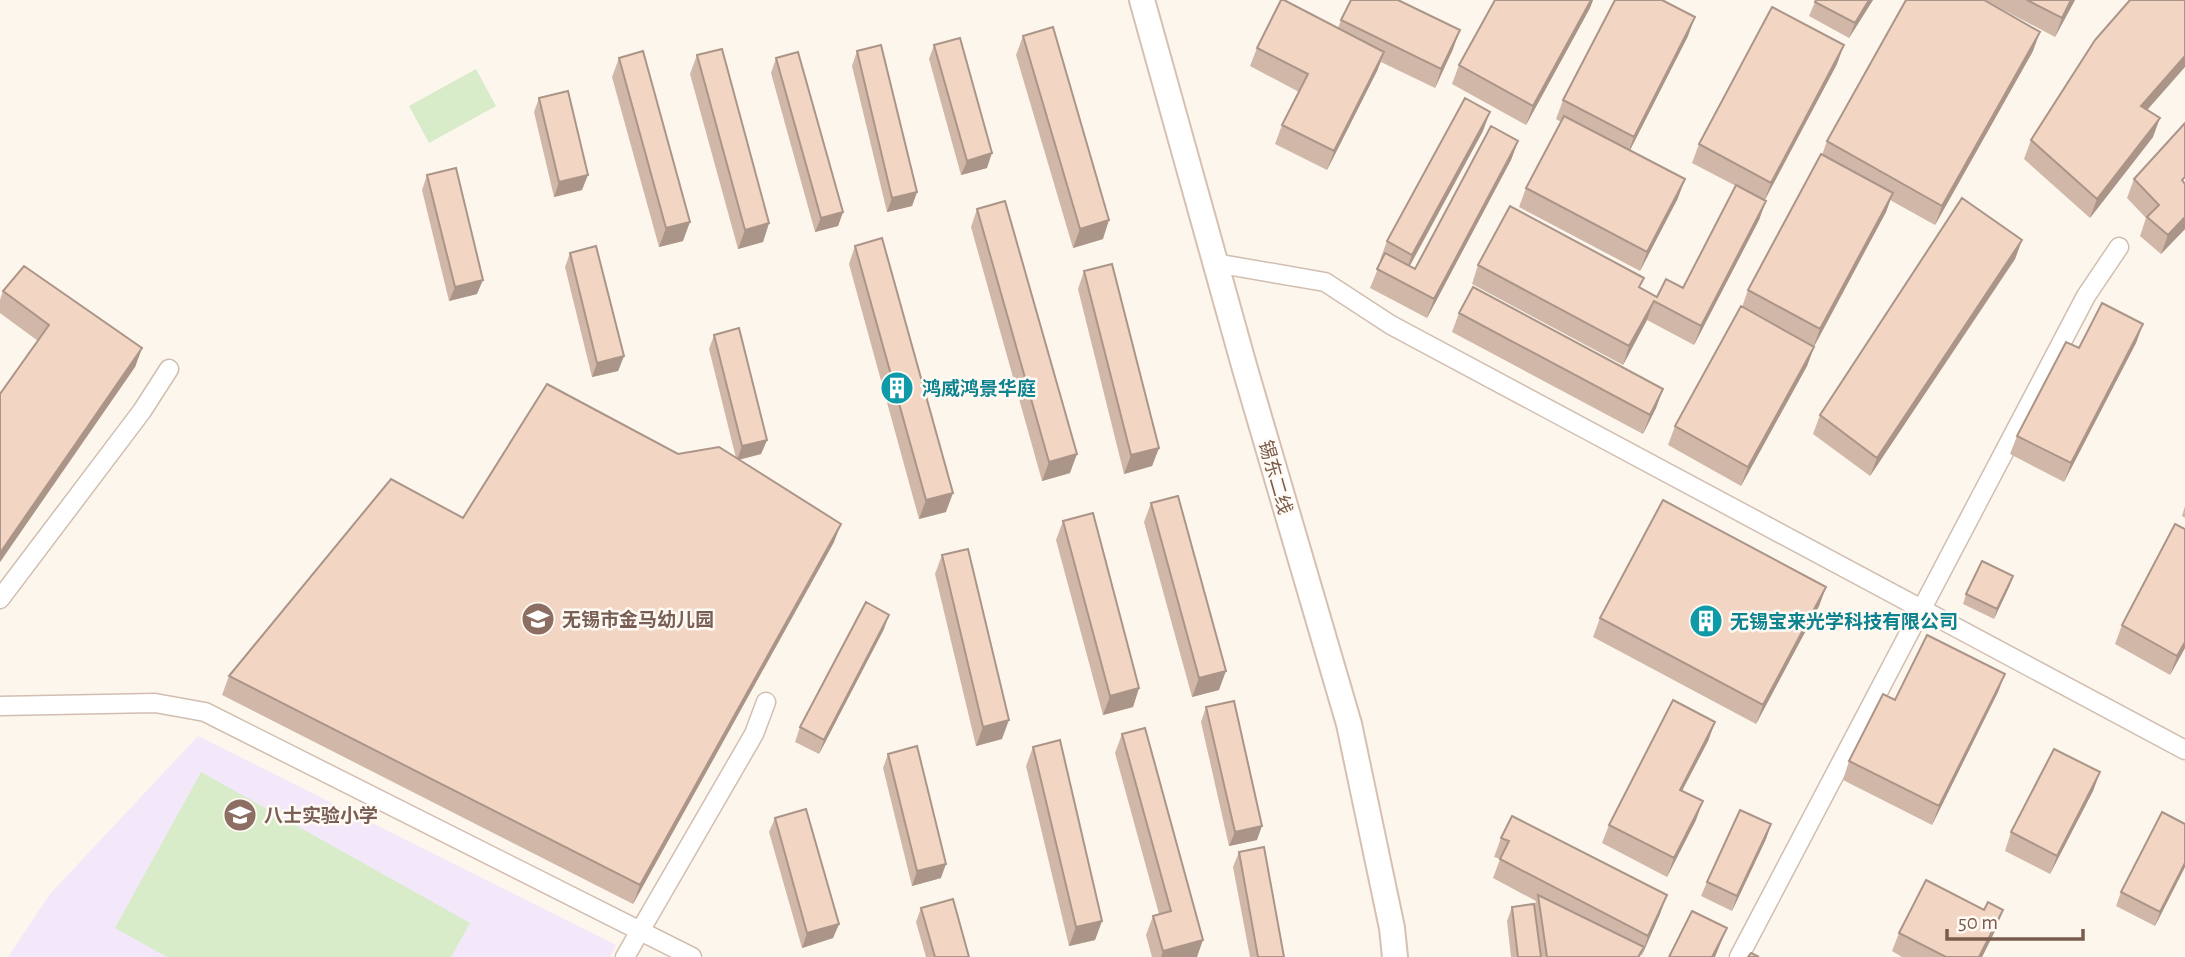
<svg xmlns="http://www.w3.org/2000/svg" width="2185" height="957" viewBox="0 0 2185 957" font-family="'Alegreya Sans','Noto Sans SC',sans-serif">
<style>
.education{fill:#f3e8fa}
.green{fill:#d8ecc9}
.lines{fill:none;stroke-linecap:round;stroke-linejoin:round}
.minor-casing{stroke:#d1beb0;stroke-width:21}
.secondary-casing{stroke:#d6c0b0;stroke-width:28}
.minor{stroke:#fff;stroke-width:18}
.secondary{stroke:#fff;stroke-width:24}
.wall{fill:#d1b7a8}
.shaded-wall{fill:#aa9588}
.building{fill:#f3d5c3;stroke:#aa9588;stroke-width:2}
.labels{text-anchor:middle;stroke-width:5;stroke-linejoin:round;paint-order:stroke}
.culture-label{font-size:19px;font-weight:bold;fill:#0d838f;stroke:#fffaf3;text-anchor:start}
.street-label{font-size:19px;fill:#7a5c4d;stroke:#fffaf3}
.education-label{font-size:19px;font-weight:bold;fill:#785e54;stroke:#fffaf3;text-anchor:start}
</style>
<rect width="100%" height="100%" fill="#fdf6ec"/>
<!-- education -->
<path class="education" d="M198 736 616 945 610 957H8L50 894Z"/>
<!-- green -->
<path class="green" d="M476 69 496 106 429 143 409 106Z
M201 772 470 923 451 957H167L115 928Z"/>
<g class="lines">
<defs>
<path id="minor" d="M1215 263 1325 282 1391 325 2185 750
M0 599 142 411 169 369
M0 706 155 703 205 712 692 957
M625 957 754 734 766 702
M1739 957 2086 296 2119 247"/>
<path id="secondary" d="M1142 0 1245 369 1349 724 1392 928 1395 957"/>
</defs>
<!-- minor casing -->
<use href="#minor" class="minor-casing"/>
<!-- secondary casing -->
<use href="#secondary" class="secondary-casing"/>
<!-- minor -->
<use href="#minor" class="minor"/>
<!-- secondary -->
<use href="#secondary" class="secondary"/>
</g>
<!-- wall -->
<path class="wall" d="M1495 0H1593L1590 8 1526 125 1452 84 1459 65Z
M1873 0 1849 38 1809 16 1815 2Z
M1985 0H2075L2055 37Z
M1341 20 1453 49 1435 88 1381 62 1377 71 1327 170 1275 144 1282 125 1299 92 1250 66 1257 48 1338 28Z
M1023 36 1103 239 1073 248 1016 55Z
M1688 36 1630 150 1678 198 1640 271 1519 207 1526 188 1561 122 1556 119 1563 100Z
M934 45 987 168 961 175 929 59Z
M857 51 917 192 912 206 887 212 852 66Z
M2033 51 1935 225 1890 200 1886 212 1814 347 1807 366 1741 486 1668 445 1675 426 1742 307 1748 290 1822 155 1827 141Z
M697 55 769 223 763 242 738 249 690 74Z
M619 58 683 241 659 247 612 77Z
M776 58 843 212 838 226 815 232 771 73Z
M1837 64 1765 200 1759 220 1694 345 1647 320 1623 365 1472 284 1478 265 1641 288 1657 297 1683 288 1736 186 1692 163 1699 144Z
M539 98 582 190 554 197 534 112Z
M2148 110 2153 137 2090 218 2024 159 2031 140Z
M1483 131 1410 266 1415 269 1518 141 1511 160 1427 318 1370 288 1381 261 1380 260 1387 241Z
M427 175 477 294 449 301 422 190Z
M2134 179 2185 229 2161 254 2140 236 2146 218 2127 198Z
M977 209 1070 473 1042 481 971 227Z
M2022 240 2015 259 1870 476 1813 434 1820 415Z
M855 246 946 512 919 519 849 264Z
M570 253 624 356 618 371 592 377 565 267Z
M1084 271 1159 448 1152 466 1124 474 1078 289Z
M3 291 142 348 135 367 0 562V394L38 341 0 313V300Z
M1459 313 1663 389 1656 408 1643 434 1452 332Z
M2143 324 2136 343 2064 482 2010 454 2017 436 2079 348Z
M714 335 767 440 761 454 739 460 834 542 633 904 222 695 229 676 463 518 678 454 736 458 709 349Z
M1151 503 1219 690 1192 697 1144 522Z
M2185 506V518L2182 516Z
M1063 521 1139 688 1133 707 1103 715 1056 540Z
M942 555 1002 739 976 746 935 574Z
M2010 585 1994 619 1963 604 1966 594Z
M1826 587 1819 606 1756 724 1593 637 1600 618Z
M2122 625 2185 648 2170 675 2115 644Z
M884 629 819 754 795 742 800 727Z
M2005 674 1998 692 1932 825 1843 780 1849 761 1895 700Z
M1206 707 1257 840 1229 846 1201 722Z
M1715 722 1708 741 1682 791 1696 820 1667 877 1602 843 1609 825Z
M1122 734 1197 957H1152L1146 935 1153 916 1159 914 1115 753Z
M1033 747 1102 921 1095 940 1069 946 1026 766Z
M888 754 941 878 912 886 883 768Z
M2100 772 2093 791 2050 874 2005 851 2011 832Z
M1512 816 1660 914 1642 955H1641L1640 957H1511L1507 921 1512 907 1534 906 1536 901 1493 878 1500 859 1494 857 1501 838Z
M775 818 839 924 833 938 802 948 769 832Z
M1771 824 1766 839 1732 911 1701 896 1707 882Z
M2185 824V867L2155 926 2116 906 2121 892Z
M1239 852 1284 957H1250L1233 867Z
M921 908 969 957H926L916 922Z
M1996 929 1982 957H1902L1892 951 1899 933Z"/>
<!-- shaded-wall -->
<path class="shaded-wall" d="M1591 0H1593L1590 8 1526 125 1533 106Z
M1869 0H1873L1849 38 1855 23Z
M2071 0H2075L2055 37 2062 18Z
M1695 17 1688 36 1627 156 1634 137Z
M1460 30 1453 49 1435 88 1441 69Z
M2040 32 2033 51 1935 225 1942 206Z
M1844 45 1837 64 1764 201 1771 183Z
M1384 52 1377 71 1327 170 1334 151Z
M2185 56V67L2134 125 2141 106Z
M1490 112 1483 131 1405 274 1412 255Z
M2160 118 2153 137 2090 218 2097 199Z
M1518 141 1511 160 1427 318 1434 299Z
M992 153 987 168 961 175 967 161Z
M588 175 582 190 554 197 559 182Z
M1685 179 1678 198 1640 271 1647 252Z
M917 192 912 206 887 212 892 198Z
M1893 193 1886 212 1813 348 1820 329Z
M1766 201 1759 220 1694 345 1701 326Z
M843 212 838 226 815 232 821 218Z
M2185 217V229L2161 254 2168 235Z
M1109 220 1103 239 1073 248 1080 229Z
M690 222 683 241 659 247 666 228Z
M769 223 763 242 738 249 745 230Z
M2022 240 2015 259 1870 476 1877 458Z
M483 280 477 294 449 301 455 287Z
M1654 301 1647 320 1623 365 1629 346Z
M2143 324 2136 343 2064 482 2071 463Z
M1814 347 1807 366 1741 486 1748 467Z
M142 348 135 367 0 562V553Z
M624 356 618 371 592 377 597 363Z
M1663 389 1656 408 1643 434 1650 415Z
M767 440 761 454 737 460 742 446Z
M1159 448 1152 466 1124 474 1131 455Z
M1077 454 1070 473 1042 481 1049 462Z
M953 493 946 512 919 519 926 500Z
M841 524 834 542 633 904 640 885Z
M2013 576 2010 585 1994 619 1997 609Z
M1826 587 1819 606 1756 724 1763 705Z
M889 615 884 629 819 754 824 740Z
M2185 642V648L2170 675 2177 656Z
M1226 671 1219 690 1192 697 1199 678Z
M2005 674 1998 692 1932 825 1939 806Z
M1139 688 1133 707 1103 715 1110 696Z
M1009 720 1002 739 976 746 983 727Z
M1715 722 1708 741 1673 808 1680 790Z
M2100 772 2093 791 2050 874 2057 856Z
M1703 801 1696 820 1667 877 1674 858Z
M1771 824 1766 839 1732 911 1737 896Z
M1262 826 1257 840 1229 846 1235 832Z
M2185 863V867L2155 926 2160 912Z
M946 864 941 878 912 886 917 871Z
M1667 895 1660 914 1642 955 1648 936Z
M2003 910 1996 929 1982 957H1979Z
M1102 921 1095 940 1069 946 1076 927Z
M839 924 833 938 802 948 807 933Z
M1727 928 1715 957H1712Z
M1203 940 1197 957H1161L1163 951Z"/>
<!-- building -->
<path class="building" d="M1281 0H1284L1384 52 1334 151 1282 125 1308 74 1257 48Z
M1351 0H1398L1460 30 1441 69 1341 20Z
M1495 0H1591L1533 106 1459 65Z
M1615 0H1662L1695 17 1634 137 1563 100Z
M1816 0H1869L1855 23 1815 2Z
M1906 0H1984L2040 32 1942 206 1827 141Z
M2027 0H2071L2062 18Z
M2130 0H2185V56L2141 106 2160 118 2097 199 2031 140 2095 40Z
M1772 7 1844 45 1771 183 1699 144Z
M1053 27 1109 220 1080 229 1023 36Z
M960 38 992 153 967 161 934 45Z
M881 45 917 192 892 198 857 51Z
M722 49 769 223 745 230 697 55Z
M643 51 690 222 666 228 619 58Z
M798 52 843 212 821 218 776 58Z
M568 91 588 175 559 182 539 98Z
M1465 98 1490 112 1412 255 1387 241Z
M1564 116 1685 179 1647 252 1526 188Z
M2185 123V177L2182 180 2185 184V217L2168 235 2147 217 2159 205 2134 179Z
M1491 126 1518 141 1434 299 1377 269 1385 253 1415 269Z
M1821 154 1893 193 1820 329 1748 290Z
M456 168 483 280 455 287 427 175Z
M1736 185 1766 201 1701 326 1654 301 1629 346 1478 265 1510 206 1644 278 1639 287 1657 297 1666 279 1683 288Z
M1962 198 2022 240 1877 458 1820 415Z
M1005 201 1077 454 1049 462 977 209Z
M882 238 953 493 926 500 855 246Z
M596 246 624 356 597 363 570 253Z
M1112 264 1159 448 1131 455 1084 271Z
M24 266 142 348 0 553V394L49 325 3 291Z
M1473 287 1663 389 1650 415 1459 313Z
M2102 303 2143 324 2071 463 2017 436 2066 342 2079 348Z
M1741 306 1814 347 1748 467 1675 426Z
M739 328 767 440 742 446 714 335Z
M547 384 678 454 719 447 841 524 640 885 229 676 391 479 463 518Z
M1178 496 1226 671 1199 678 1151 503Z
M1663 500 1826 587 1763 705 1600 618Z
M1093 513 1139 688 1110 696 1063 521Z
M2175 524 2185 529V642L2177 656 2122 625Z
M968 549 1009 720 983 727 942 555Z
M1982 561 2013 576 1997 609 1966 594Z
M866 602 889 615 824 740 800 727Z
M1927 635 2005 674 1939 806 1849 761 1883 694 1895 700Z
M1673 700 1715 722 1680 790 1703 801 1674 858 1609 825Z
M1234 701 1262 826 1235 832 1206 707Z
M1145 728 1203 940 1163 951 1153 916 1171 911 1122 734Z
M1060 740 1102 921 1076 927 1033 747Z
M917 746 946 864 917 871 888 754Z
M2054 749 2100 772 2057 856 2011 832Z
M806 809 839 924 807 933 775 818Z
M1740 810 1771 824 1737 896 1707 882Z
M2162 812 2185 824V863L2160 912 2121 892Z
M1512 816 1667 895 1648 936 1500 859 1509 841 1501 838Z
M1264 847 1284 957H1258L1239 852Z
M1926 880 1984 910 1988 902 2003 910 1979 957H1946L1899 933Z
M1538 895 1644 947 1638 957H1547Z
M953 899 969 957H935L921 908Z
M1534 904 1541 957H1518L1512 907Z
M1692 911 1727 928 1712 957H1669Z
M1751 953 1759 957H1748Z"/>
<!-- icons -->
<defs>
<symbol id="building-disc" viewBox="-11 -11 22 22"><circle r="9.5" fill="#0f9aa8" stroke="#fffaf3"/><path d="M-4-6H4V6H1V3H-1V6H-4ZM-2.5-4.3h1.7v1.8h-1.7ZM.8-4.3h1.7v1.8H.8ZM-2.5-1h1.7V.8h-1.7ZM.8-1h1.7V.8H.8Z" fill="#fff"/></symbol>
<symbol id="school-disc" viewBox="-11 -11 22 22"><circle r="9.5" fill="#8d6e63" stroke="#fffaf3"/><path d="M0-5L7-2L0 1L-7-2ZM-4 1L0 2.5L4 1V4Q0 6-4 4Z" fill="#fff"/></symbol>
</defs>
<g fill-rule="evenodd">
<use href="#building-disc" x="878" y="369" width="38" height="38"/>
<use href="#school-disc" x="519" y="600" width="38" height="38"/>
<use href="#building-disc" x="1687" y="602" width="38" height="38"/>
<use href="#school-disc" x="221" y="796" width="38" height="38"/>
</g>
<g class="labels">
<!-- culture labels -->
<g class="culture-label">
<text x="922" y="395">鸿威鸿景华庭</text>
<text x="1730" y="628">无锡宝来光学科技有限公司</text>
</g>
<!-- street labels -->
<g class="street-label">
<text transform="translate(1276 477) rotate(74)" y="7">锡东二线</text>
</g>
<!-- education labels -->
<g class="education-label">
<text x="562" y="626">无锡市金马幼儿园</text>
<text x="264" y="822">八士实验小学</text>
</g>
</g>
<!-- scale -->
<path d="M1947 929v10h136v-10" fill="none" stroke="#7a5c4d" stroke-width="3.5"/>
<text x="1958" y="929" font-size="21" fill="#7a5c4d" stroke="#fffaf3" stroke-width="5" paint-order="stroke">50 m</text>
</svg>
